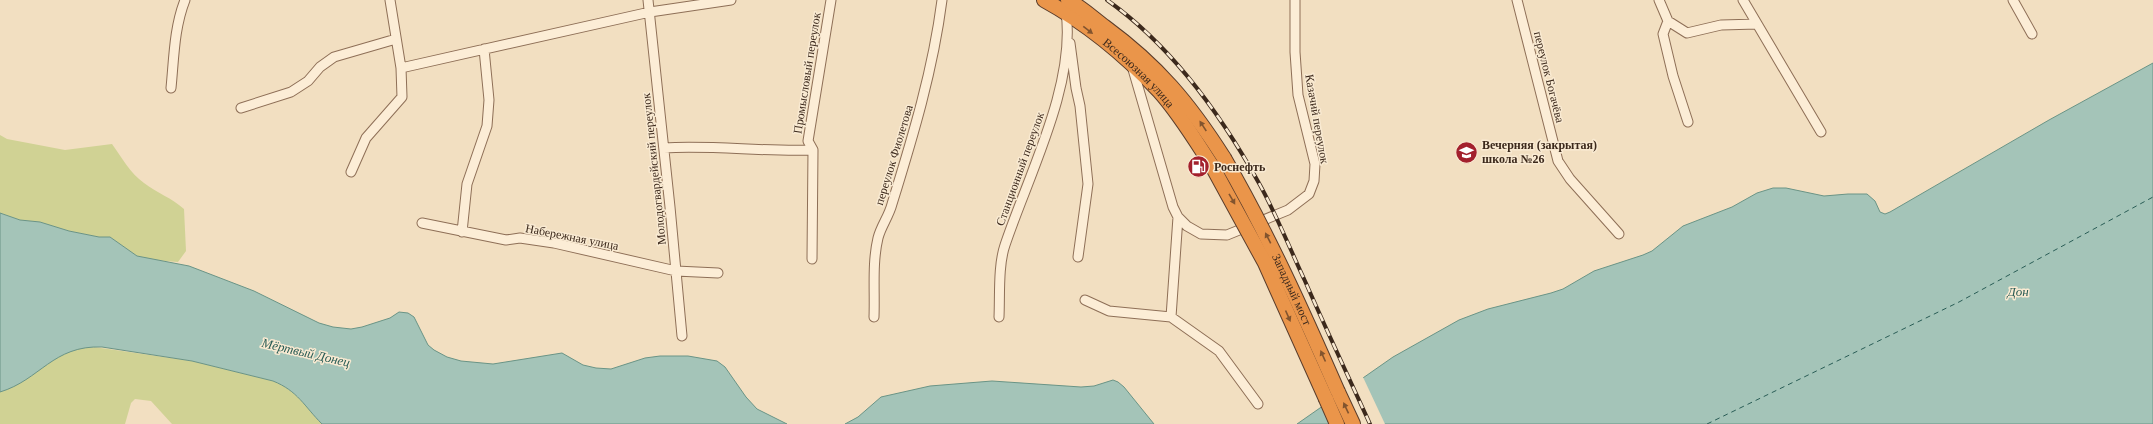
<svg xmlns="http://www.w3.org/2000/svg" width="2153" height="424" viewBox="0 0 2153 424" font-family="'Times New Roman',serif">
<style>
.green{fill:#d0d294}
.water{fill:#a4c4b8;stroke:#6a9486}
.pier{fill:#f2dfc1}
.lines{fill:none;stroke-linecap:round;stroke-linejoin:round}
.ferry{stroke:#2a5d56;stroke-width:1;stroke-dasharray:5 4;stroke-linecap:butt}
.minor-casing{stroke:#8e6f57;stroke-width:11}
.highway-casing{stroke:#5b3d2b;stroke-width:16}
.minor{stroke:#fcedd6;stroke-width:9}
.highway{stroke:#ea954a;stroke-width:14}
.rail-casing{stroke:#3c291c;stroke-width:4}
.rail{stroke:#f9ead2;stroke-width:2.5;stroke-dasharray:8;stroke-linecap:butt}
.highway-bridge-casing{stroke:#5b3d2b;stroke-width:16;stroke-linecap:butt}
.highway-bridge{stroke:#ea954a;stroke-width:14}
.oneway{fill:#82542e}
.labels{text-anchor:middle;stroke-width:3;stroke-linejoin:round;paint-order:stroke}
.street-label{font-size:12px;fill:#3c291c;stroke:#f9ead2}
.poi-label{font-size:12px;font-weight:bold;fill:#3c291c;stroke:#f9ead2;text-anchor:start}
.water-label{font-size:13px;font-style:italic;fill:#2a5d56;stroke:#f9ead2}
</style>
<rect width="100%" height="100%" fill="#f2dfc1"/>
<!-- green -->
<path class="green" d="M0 135 7 139 65 150 112 144C122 158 130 173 144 183 157 193 172 198 184 209L186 251 178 262 153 260 137 256 110 237H99L69 231 40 222 20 220 0 213Z
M87 346 192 361 273 381C298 391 304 406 322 424H172L151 401 135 399 131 403 125 424H0V392L21 382 64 353Z"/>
<!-- water -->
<path class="water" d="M2153 63V424H1297L1393 357 1459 320 1488 309 1551 293 1563 289 1594 271 1643 255 1652 251 1683 226 1732 207 1757 193 1773 188H1786L1824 196 1848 194H1867L1875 201 1880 212 1885 214 1890 212 2049 120Z
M0 213 20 220 40 222 69 231 99 237H110L137 256 189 266 254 291 319 323 333 327 351 329 362 327 390 318 399 312 408 313 414 317 428 345 434 350 447 357 461 361 493 364 562 353 583 365 596 368 611 369 645 358 660 356H688L717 361 725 367 746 397 757 409 787 424H322C304 406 298 391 273 381L192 361 102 347C53 345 40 380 0 392Z
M1113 380 1118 382 1124 387 1154 424H845L858 417 881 397 930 386 992 381 1081 387 1094 386Z"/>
<!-- pier -->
<path class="pier" d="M1362 375 1385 424H1330L1321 405Z"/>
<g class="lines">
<!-- ferry -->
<path class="ferry" d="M1707 424 1959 302 2153 197"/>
<defs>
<path id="minor" d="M648 0 670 207 682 336
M1517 0 1558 161 1570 179 1619 234
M1659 0 1668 21 1663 34 1673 76 1688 122
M1743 0 1821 132
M2013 0 2032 34
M1668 21 1687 33 1721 25 1757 24
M1070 43 1076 88 1080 106 1088 184 1078 257
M1132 66 1173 207 1178 217 1187 226 1201 234 1227 235 1288 210 1309 194 1314 181 1315 164 1298 95 1295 52V0
M401 68 650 12 731 0
M171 88C174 58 174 28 185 0
M241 108 291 92 308 81 320 67 334 57 396 39
M664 148C713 145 763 152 813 150
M351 172 366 138 402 97 401 68 390 0
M422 223 506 240 520 238 554 243 676 271 718 273
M462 232 467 184 487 126 489 100 484 49
M812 259 813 150 808 141 831 0
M1085 300 1109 311 1171 317 1219 351 1258 404
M874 317C875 291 872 263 878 238 881 226 889 216 892 204 913 136 933 70 942 0
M999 317C1000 296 998 265 1005 245 1028 176 1076 85 1066 12
M1171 317 1178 217"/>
<g id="highway">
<path id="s1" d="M1044 0C1086 23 1126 56 1159 91 1179 113 1195 140 1212 166"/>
<path d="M1068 0C1081 7 1093 18 1105 27 1158 66 1189 103 1224 158"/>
<path d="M1338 392 1353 424"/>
<path d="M1326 399 1337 424"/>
</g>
</defs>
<!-- minor casing -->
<use href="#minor" class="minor-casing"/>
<!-- highway casing -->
<use href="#highway" class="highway-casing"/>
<!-- minor -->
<use href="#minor" class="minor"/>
<!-- highway -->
<use href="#highway" class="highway"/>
<defs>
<path id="rail" d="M1107 0C1172 46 1222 116 1260 185 1277 216 1290 249 1305 281 1326 329 1348 376 1370 424"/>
</defs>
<!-- rail casing -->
<use href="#rail" class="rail-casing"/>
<!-- rail -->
<use href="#rail" class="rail"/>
<defs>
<g id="highway-bridge">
<path id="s2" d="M1224 158C1268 234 1303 312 1338 392"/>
<path d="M1212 166 1265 263 1326 399"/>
</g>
</defs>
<!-- highway-bridge casing -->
<use href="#highway-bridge" class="highway-bridge-casing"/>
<!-- highway-bridge -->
<use href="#highway-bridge" class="highway-bridge"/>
</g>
<!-- one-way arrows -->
<defs><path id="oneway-solid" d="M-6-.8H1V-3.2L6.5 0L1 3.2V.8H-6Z"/></defs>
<g class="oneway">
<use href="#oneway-solid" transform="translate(1088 30) rotate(38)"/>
<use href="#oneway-solid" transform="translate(1203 126) rotate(-123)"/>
<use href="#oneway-solid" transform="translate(1232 199) rotate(60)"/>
<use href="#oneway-solid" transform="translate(1268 238) rotate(-117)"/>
<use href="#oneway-solid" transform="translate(1288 316) rotate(66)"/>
<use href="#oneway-solid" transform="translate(1323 356) rotate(-114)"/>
<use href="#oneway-solid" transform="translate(1346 408) rotate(-115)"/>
</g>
<!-- icons -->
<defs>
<symbol id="school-disc" viewBox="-11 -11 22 22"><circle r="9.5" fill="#a3202d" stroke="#f9ead2"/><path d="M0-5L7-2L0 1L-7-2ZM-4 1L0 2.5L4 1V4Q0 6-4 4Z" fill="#fff"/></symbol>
<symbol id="fuel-disc" viewBox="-11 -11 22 22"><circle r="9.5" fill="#a3202d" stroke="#f9ead2"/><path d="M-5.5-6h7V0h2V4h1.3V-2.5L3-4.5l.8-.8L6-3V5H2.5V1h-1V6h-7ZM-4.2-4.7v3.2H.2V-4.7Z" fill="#fff"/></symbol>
</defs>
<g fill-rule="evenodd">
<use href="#school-disc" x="1454" y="140" width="25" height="25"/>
<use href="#fuel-disc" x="1186" y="154" width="25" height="25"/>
</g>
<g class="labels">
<!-- street labels -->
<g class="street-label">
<text transform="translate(807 73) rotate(-81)" y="4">Промысловый переулок</text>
<text dy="4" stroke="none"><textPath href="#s1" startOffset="120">Всесоюзная улица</textPath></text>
<text transform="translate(1549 77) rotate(76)" y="4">переулок Богачёва</text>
<text transform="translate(1317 119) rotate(80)" y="4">Казачий переулок</text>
<text transform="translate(894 155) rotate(-73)" y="4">переулок Фиолетова</text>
<text transform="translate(654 169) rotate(-96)" y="4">Молодогвардейский переулок</text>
<text transform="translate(1020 169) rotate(-70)" y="4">Станционный переулок</text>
<text transform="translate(572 237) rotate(11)" y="4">Набережная улица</text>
<text dy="4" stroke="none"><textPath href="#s2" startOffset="148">Западный мост</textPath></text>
</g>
<!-- poi labels -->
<g class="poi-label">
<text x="1482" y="149">Вечерняя (закрытая)<tspan x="1482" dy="14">школа №26</tspan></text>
<text x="1214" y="171">Роснефть</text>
</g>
<!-- water labels -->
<g class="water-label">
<text x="2018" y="296">Дон</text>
<text transform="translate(306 352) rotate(13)" y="5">Мёртвый Донец</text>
</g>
</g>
</svg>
